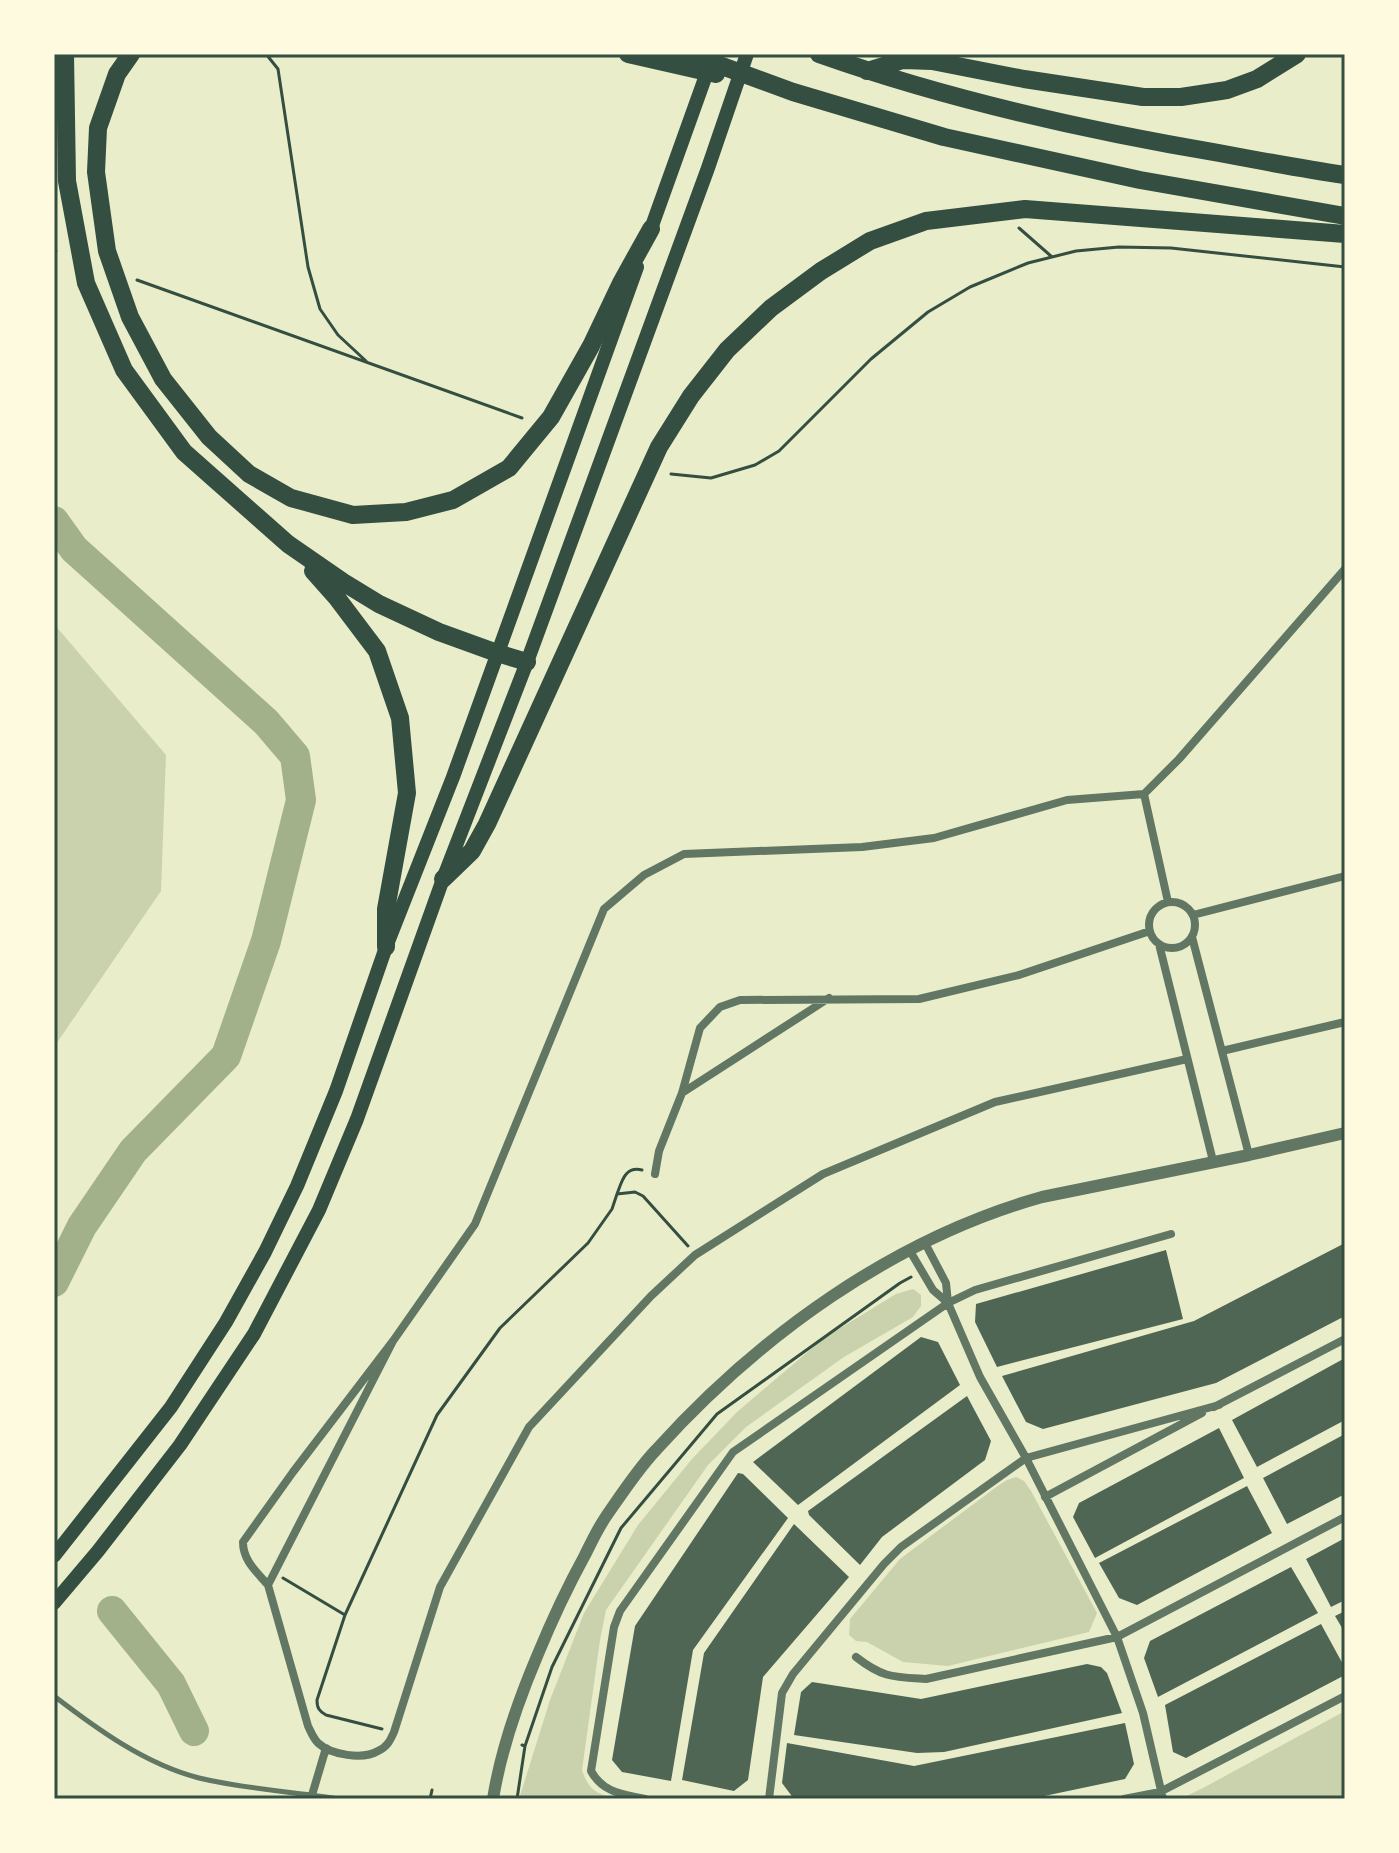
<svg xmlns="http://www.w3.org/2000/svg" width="1399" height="1853" viewBox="0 0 1399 1853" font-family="'Sofia Sans Condensed',sans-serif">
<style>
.green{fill:#cad2ad}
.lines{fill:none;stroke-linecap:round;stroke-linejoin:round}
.river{stroke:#a3b18a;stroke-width:30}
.building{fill:#4f6655}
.path{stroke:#344e41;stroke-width:3}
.service{stroke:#617663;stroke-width:5}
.minor{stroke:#617663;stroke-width:8}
.tertiary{stroke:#617663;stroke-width:12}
.secondary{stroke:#344e41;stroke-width:14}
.motorway{stroke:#344e41;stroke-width:18}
.neatline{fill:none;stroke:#344e41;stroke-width:3}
</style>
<rect width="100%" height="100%" fill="#e9edc9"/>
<!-- green -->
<path class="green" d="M54 624 166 755 161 891 54 1047Z
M913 1289 921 1295V1306L913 1317 844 1357 746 1427 708 1465 606 1610 600 1640 582 1770C589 1791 598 1795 619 1799H519L550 1700 584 1613 638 1525 692 1459 737 1412 824 1338 896 1294Z
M1016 1477 1024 1481 1031 1491 1097 1613 1089 1632 948 1666 903 1662 867 1642 856 1641 849 1635 850 1619 900 1559 999 1485 1007 1480Z
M1345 1711V1799H1180L1203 1788Z"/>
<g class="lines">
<!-- river -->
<path class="river" d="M54 521 74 549 266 722 295 756 301 800 266 941 226 1056 133 1151 82 1226 54 1282
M112 1611 171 1684 194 1731"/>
</g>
<!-- building -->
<path class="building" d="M1345 1243V1316L1216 1383 1043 1429 1026 1422 1002 1376 1194 1321Z
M1166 1250 1183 1319 997 1367 975 1322 976 1304Z
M921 1337 938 1342 960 1385 798 1505 753 1462Z
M1345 1358V1420L1257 1467 1232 1420Z
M967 1396 991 1441 985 1460 882 1537 860 1565 809 1515 808 1511Z
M1219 1428 1244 1478 1095 1558 1073 1517 1079 1503Z
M1345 1434V1494L1287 1524 1263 1478Z
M738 1473 743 1474 788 1518 693 1650 671 1781 622 1772 612 1760 635 1626Z
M1247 1486 1272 1533 1137 1605 1119 1598 1099 1563Z
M794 1524 849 1577 763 1677 748 1780 734 1791 682 1780 704 1653Z
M1345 1538V1600L1331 1607 1306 1559Z
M1291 1567 1318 1613 1158 1697 1144 1658 1150 1641Z
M1345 1611V1633L1335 1616Z
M1321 1624 1345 1668V1675L1186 1758 1173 1752 1165 1705Z
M1087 1664 1101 1667 1107 1673 1122 1713 944 1752 917 1753 794 1735 801 1692 812 1682 921 1699Z
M1125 1723 1134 1764 1125 1779 1030 1799H794L782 1783 787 1743 914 1766Z"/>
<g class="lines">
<!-- path -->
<path class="path" d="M266 54 278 69 308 267 320 309 338 335 366 361
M1019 228 1052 257
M54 249 56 251
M137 280 522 418
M671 474 711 478 755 465 779 451 871 359 928 312 970 287 1028 263 1076 251 1119 247 1171 248 1345 267
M617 1194C622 1181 625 1166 642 1170
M283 1578 345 1615
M382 1729 326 1715C319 1711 317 1708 317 1700L345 1615 437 1415 500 1328 588 1243 612 1209 617 1194 635 1192 643 1196 688 1246
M522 1745 525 1746 552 1667 621 1528 717 1414 900 1283 911 1277
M430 1799 432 1790
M517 1799 525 1746"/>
<!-- service -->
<path class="service" d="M54 1696C97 1729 145 1764 199 1778 245 1789 294 1792 340 1799"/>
<!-- minor -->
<path class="minor" d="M1144 794 1179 759 1345 569
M1144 794 1168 902
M1149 925a23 23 0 1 1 46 0a23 23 0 1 1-46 0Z
M1193 915 1345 876
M1192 937 1249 1155
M1159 944 1213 1161
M1222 1051 1345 1022
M682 1093 829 998
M655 1174 659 1151 682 1093 700 1028 720 1007 740 1000 919 999 1019 975 1150 931
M925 1243 946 1283 948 1303 980 1377 1026 1458 1117 1637 1143 1713 1163 1799
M910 1251 933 1290 948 1303
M393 1341 268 1585C257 1572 243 1561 243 1542L293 1472 393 1341 475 1224 604 909 644 875 684 854 862 847 934 838 1067 800 1144 794
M1214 1407 1345 1339
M1045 1497 1202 1413
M268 1585 308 1726C311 1732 313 1738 318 1743 331 1755 363 1760 378 1751 387 1747 390 1741 394 1732L440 1587 529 1427 651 1296 695 1255 823 1174 995 1102 1187 1059
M856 1657C883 1678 893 1677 926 1679L1117 1637 1345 1517
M312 1795 326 1748
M645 1799C623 1794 603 1793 591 1771L614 1627 620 1611 733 1452 948 1303 975 1290 1171 1234
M769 1799 782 1693 793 1674 884 1564 901 1547 1026 1458 1219 1405
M1124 1799 1160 1792 1345 1696"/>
<!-- tertiary -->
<path class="tertiary" d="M493 1799C501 1749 518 1701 538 1654 552 1620 567 1588 585 1555 591 1543 597 1530 605 1518 621 1495 637 1470 656 1450 760 1335 893 1239 1042 1197L1249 1155 1345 1133"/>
<!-- secondary -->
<path class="secondary" d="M648 237 710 64
M54 1556 171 1407 226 1322 265 1252 297 1186 336 1091 386 947 453 777 637 267
M54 1603 98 1551 180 1445 254 1334 319 1210 357 1119 443 879 527 662 708 168 747 54"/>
<!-- motorway -->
<path class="motorway" d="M65 54 67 181 86 283 124 370 184 452 288 544 343 582 379 604 439 632 497 653 527 662
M131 54 117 74 98 128 96 172 107 251 130 317 163 379 209 437 249 474 291 498 353 515 406 512 453 500 509 468 551 417 591 346 621 283 651 229
M628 54 716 74
M689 54 793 92 944 137 1140 180 1345 216
M819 54C949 100 1083 130 1219 153 1261 161 1303 169 1345 175
M867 71 903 60 932 61 1024 79 1143 97H1181L1227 90 1257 79 1297 54
M313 571 337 598 377 651 400 718 407 793 386 909V947
M443 879 472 851 487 824 659 447 691 396 727 350 771 308 821 271 870 241 926 221 1025 209 1345 234"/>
</g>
<!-- border -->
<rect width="1399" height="1853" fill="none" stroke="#fefae0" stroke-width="112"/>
<rect x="56" y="56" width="1287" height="1741" class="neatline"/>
</svg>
